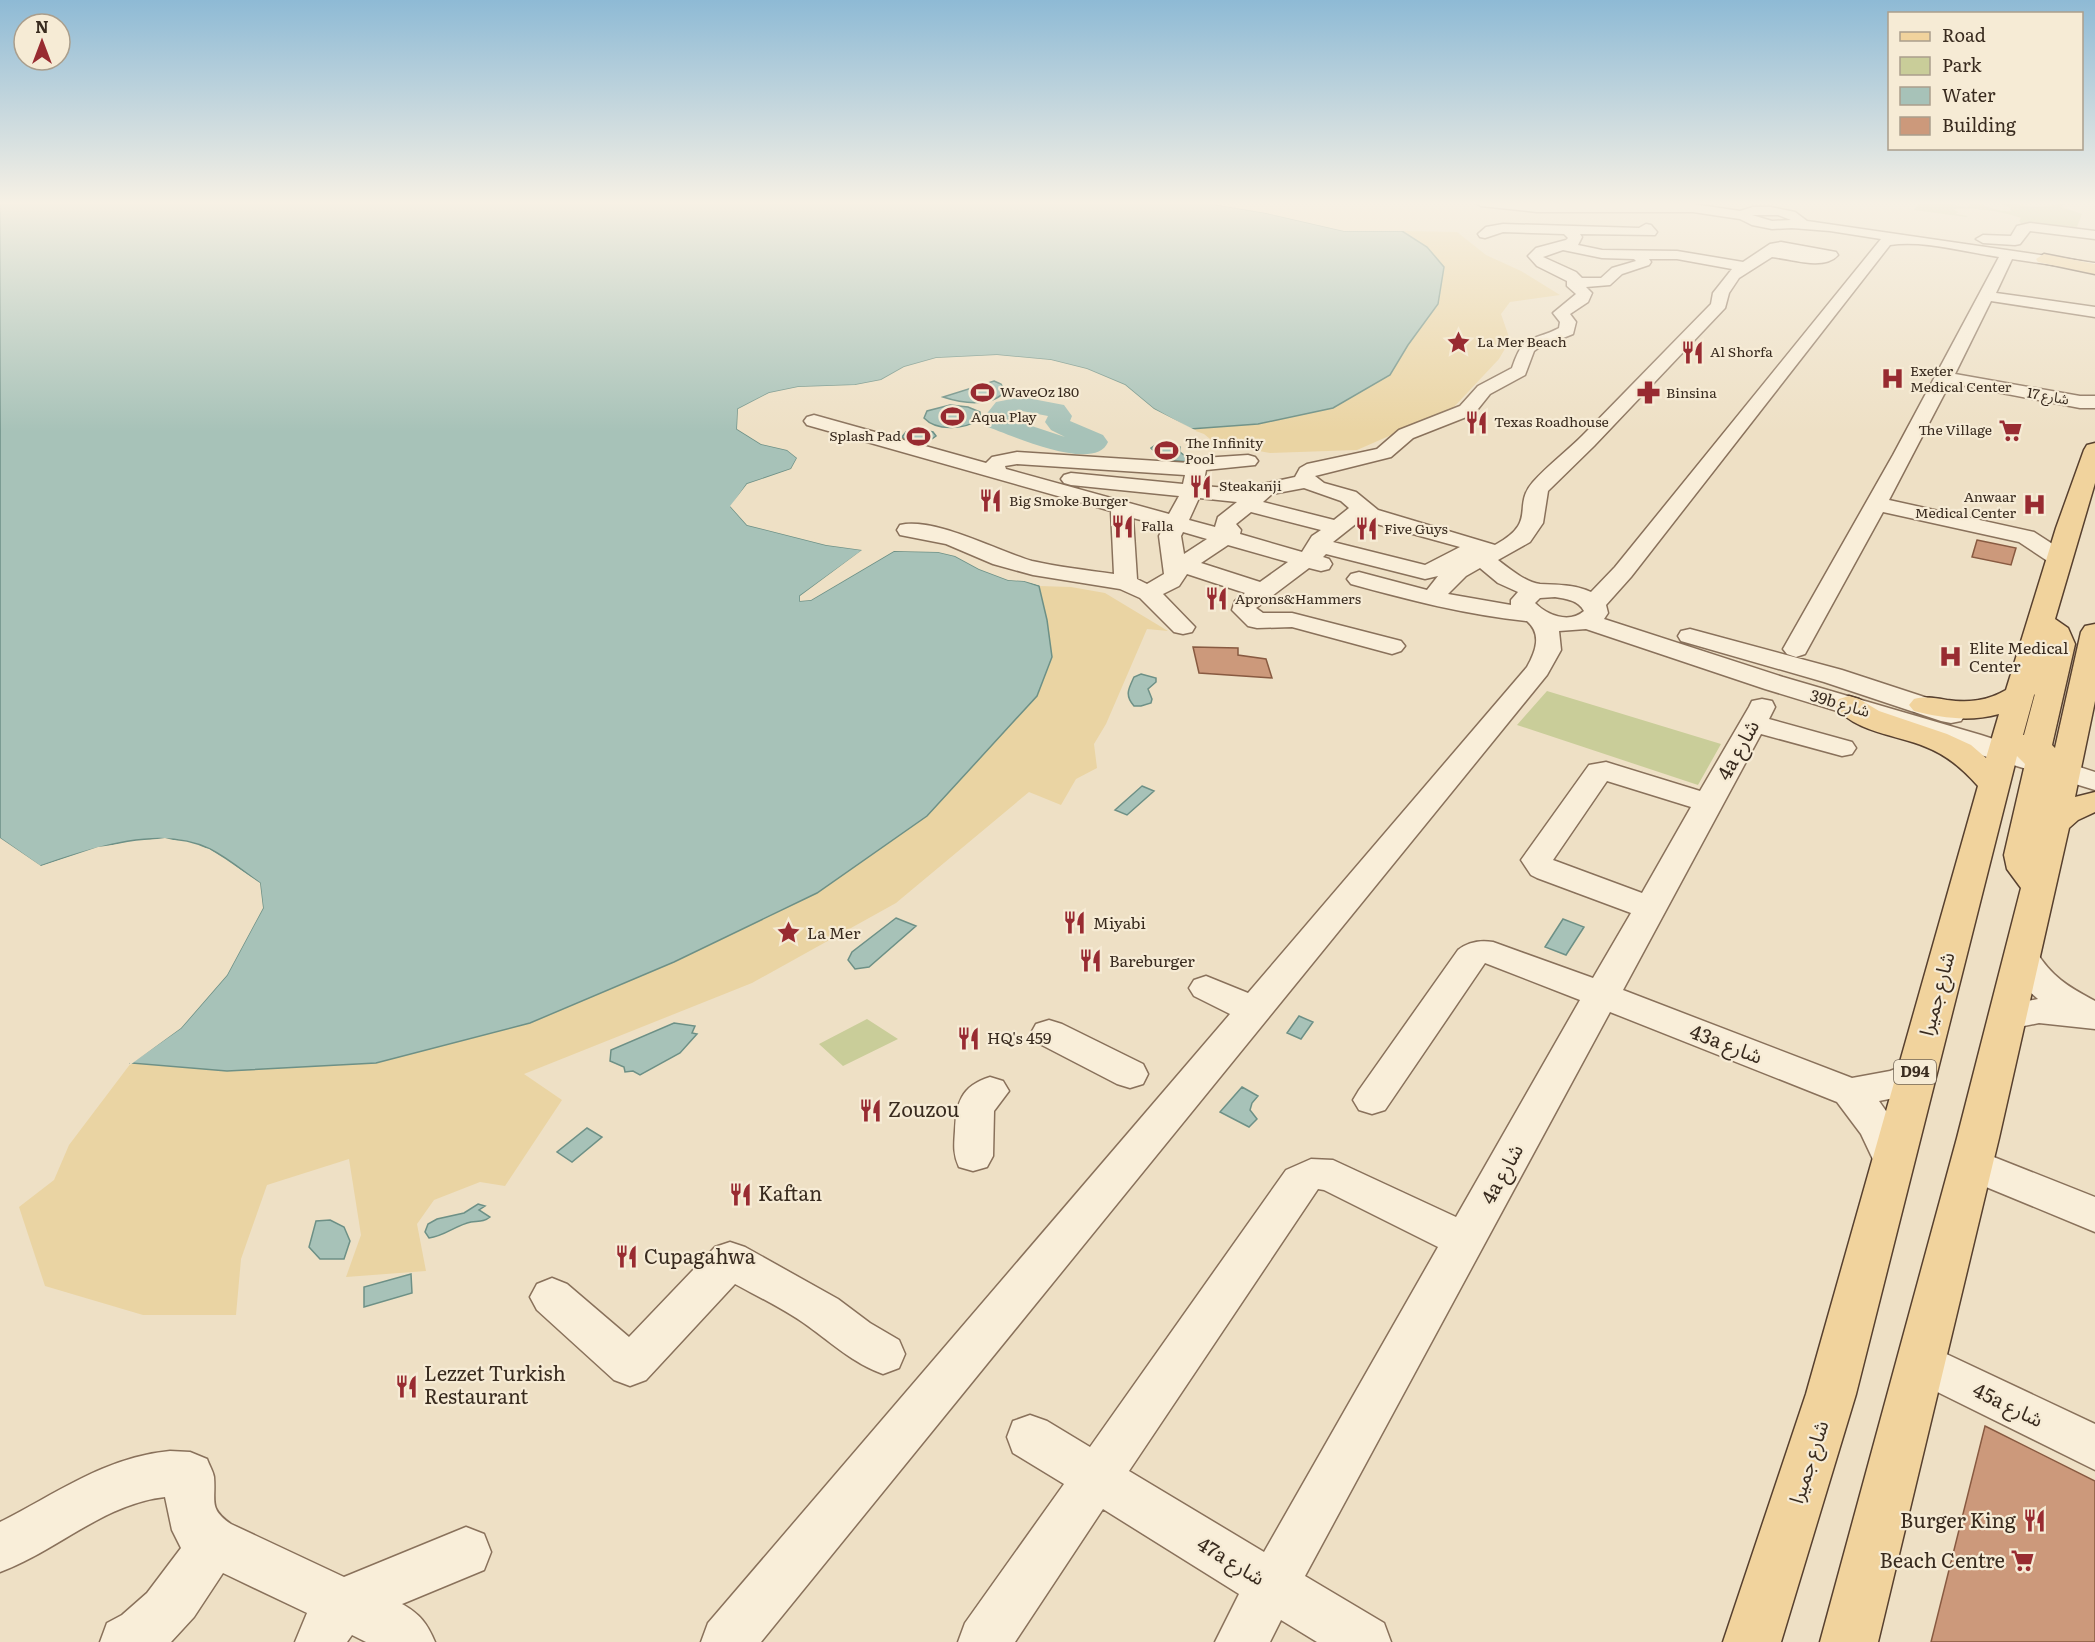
<svg xmlns="http://www.w3.org/2000/svg" width="2095" height="1642" viewBox="0 0 2095 1642" font-family="Literata,'Noto Sans Arabic',serif">
<style>
.green{fill:#c9cd99}
.sand{fill:#ead4a3}
.water{fill:#a7c2b8;stroke:#6d9086;stroke-width:1.5}
.pier{fill:#eee0c5}
.lines{fill:none;stroke-linecap:round;stroke-linejoin:round}
.river{fill:#a7c2b8;fill-rule:evenodd}
.building{fill:#cc997b;stroke:#885a41;stroke-width:1.5}
.minor-casing{stroke:#89715b;stroke-width:3}
.major-casing{stroke:#57402f;stroke-width:3}
.minor{fill:#f9eed9;fill-rule:evenodd}
.major{fill:#f1d39d;fill-rule:evenodd}
.labels{text-anchor:middle;stroke-width:4.5;stroke-linejoin:round;paint-order:stroke}
.far-poi-label{font-size:14px;fill:#392b1f;stroke:#f6ebd5;text-anchor:start}
.far-street-label{font-size:14px;fill:#392b1f;stroke:#f6ebd5}
.shield{fill:#f6ebd5;stroke:#726556;stroke-width:1.5}
.shield-label{font-size:15px;font-weight:bold;fill:#392b1f}
.poi-label{font-size:16px;fill:#392b1f;stroke:#f6ebd5;text-anchor:start}
.street-label{font-size:16px;fill:#392b1f;stroke:#f6ebd5}
.near-street-label{font-size:20px;fill:#392b1f;stroke:#f6ebd5}
.near-poi-label{font-size:20px;fill:#392b1f;stroke:#f6ebd5;text-anchor:start}
</style>
<rect width="100%" height="100%" fill="#eee0c5"/>
<!-- green -->
<path class="green" d="M1920 202H1945L1967 208 1971 204 1968 202C1982 202 1995 213 2012 211L2010 210 2011 208 2002 204 1984 202H2020L2019 205 2034 207 2055 205 2056 203 2051 202H2078L2065 203 2061 207 2082 214 2075 232 2023 225 2019 221 2021 218C2001 211 1974 207 1953 209L1958 212 1956 214 1968 216 1966 217 1914 210Z
M1547 691 1721 744 1698 785 1517 725Z
M867 1019 898 1039 843 1066 819 1044Z"/>
<!-- sand -->
<path class="sand" d="M1402 231 1457 232 1486 255 1521 271 1560 295 1510 302 1501 314 1510 340 1499 359 1453 408 1357 450 1270 453 1215 443 1204 434 1190 429 1258 424 1390 375 1408 345Z
M1039 586 1071 587 1105 593 1168 631 1147 629 1106 724 1094 744 1097 768 1076 779 1061 805 1029 792 896 903 752 983 524 1074 562 1100 505 1186 480 1182 434 1200 417 1224 426 1271 346 1277 361 1235 349 1159 267 1185 241 1259 236 1315H143L45 1286 19 1207 54 1180 69 1145 131 1063 227 1071 1047 620Z"/>
<!-- water -->
<path class="water" d="M0 202H748L773 204 1200 202 1266 213 1344 231H1402L1427 247 1444 267 1438 304 1408 345 1390 375 1333 408 1258 424 1190 429 1154 409 1125 385 1087 369 1051 360 997 355 936 358 904 367 881 380 855 385 798 387 769 393 738 409 737 429 761 444 787 450 797 458 791 469 747 484 731 507 747 525 826 545 863 550 800 596V601L811 600 894 551 938 552 955 556 979 569 1008 580 1024 581 1039 586 1047 620 1052 657 1037 696 927 816 817 893 674 962 530 1023 376 1063 227 1071 131 1063 181 1028 227 975 263 908 260 883C244 872 228 858 210 849 160 824 90 849 40 866L0 838Z
M994 381 1001 384 1005 391C992 408 961 403 943 397Z
M950 405 968 407 980 412V419C966 429 937 432 924 418L927 411Z
M919 429 933 432 936 436C927 444 911 445 902 437L906 432Z
M1161 441 1180 447V452L1192 462 1163 460 1151 448Z
M1141 674 1156 678V682L1148 689 1152 699 1151 703 1141 706H1134C1124 695 1129 688 1134 677Z
M1142 786 1154 791 1127 815 1115 810Z
M896 918 916 926 869 967 855 969 848 960 852 952Z
M1563 919 1584 927 1566 955 1545 947Z
M1299 1016 1313 1022 1301 1039 1287 1033Z
M674 1023 695 1026 692 1033 697 1034 680 1053 640 1075 633 1071 625 1072 624 1067 610 1061 611 1050Z
M1242 1087 1258 1096 1252 1103 1250 1110 1257 1119 1249 1127 1220 1112Z
M587 1128 602 1137 572 1162 557 1152Z
M478 1204 485 1206 479 1210 490 1217C484 1222 479 1221 471 1222 456 1225 445 1236 429 1238L425 1232 428 1224 437 1219 464 1213Z
M330 1220 344 1227 350 1241 344 1259H320L309 1247 316 1221Z
M411 1274 412 1293 364 1307V1287Z"/>
<!-- pier -->
<path class="pier" d="M1200 202 1240 205 1345 228H1402L1408 231H1344L1266 213Z
M997 355 1051 360 1087 369 1125 385 1154 409 1197 431H1190L1176 425 1152 411 1124 388 1086 372 1050 363 997 358 936 361 906 370 881 383 855 388 798 390 770 396 741 411 740 428 762 441 788 447 799 455 800 459 793 472 749 487 734 506 749 522 827 542 864 547 866 550 803 597H810L894 548 939 549 956 553 981 567 1008 577 1025 578 1042 586 1024 581 1008 580 979 569 955 556 938 552 894 551 811 600 800 601V596L862 550 826 545 747 525 730 506 747 484 791 469 797 458 787 450 761 444 737 429 738 409 769 393 798 387 855 385 881 380 904 367 936 358Z
M0 838 41 866 98 847 165 838 209 849 260 883 263 908 227 975 181 1028 130 1065 129 1060 179 1026 225 973 260 908 257 884 208 851 165 841 99 849 40 869 0 841Z"/>
<g class="lines">
<!-- river -->
<path class="river" d="M1022 397 1064 405 1072 416 1070 421 1103 435 1108 442C1095 474 1009 434 985 426L981 421 996 402ZM1022 411 1048 416 1045 422 1051 430 1065 437 1008 418 1012 413Z"/>
</g>
<!-- building -->
<path class="building" d="M1977 540 2016 548 2011 565 1972 557Z
M1193 647 1238 648V655L1266 659 1272 678 1199 673Z
M1985 1426 2095 1481V1642H1931Z"/>
<g class="lines">
<defs>
<path id="minor" d="M1475 202 1693 204 1740 211 1753 207H1771L1795 212 1807 221 2095 263V271L2012 259 1996 293 2095 307V317L1991 301 1955 374 2080 396H2095V408H2080L1950 383 1889 500 2034 532 2068 554 2071 559 2068 564 2060 566 2052 564 2019 542 1883 512 1805 654 1796 657 1787 654 1783 649 1893 455 1999 257C1965 252 1924 240 1890 245L1631 577 1606 605 1608 613 1604 619 1783 677 1981 735 2095 772V790L1765 689 1586 629 1559 631 1561 650 1547 675 761 1642H701L708 1623 1230 1014 1194 996 1189 988 1194 980 1206 976 1248 993 1527 667C1536 651 1542 634 1527 621 1467 615 1409 600 1351 584L1347 579 1351 574 1359 572 1427 590 1438 576 1425 579 1326 554 1323 557 1329 559 1332 564 1329 569 1321 571 1309 568 1256 608 1263 613H1292L1401 641 1405 646 1401 651 1392 654 1292 627 1257 628 1248 626 1232 610 1235 601 1245 593 1187 574 1179 586 1163 594 1195 627 1192 632 1183 634 1174 632 1140 598 1120 589 1033 575 993 564 946 544 900 535 897 530 900 525C935 517 997 551 1032 561 1058 567 1087 570 1114 574L1111 511 807 425 804 421 807 417 814 415 986 463 992 457 1017 452 1189 463 1203 458 1248 455 1255 457 1258 461 1255 465 1206 470 1203 486 1251 490 1258 485 1295 477 1300 468 1307 464 1377 449 1399 430 1460 406 1478 386 1512 368C1524 332 1530 343 1559 328L1560 322 1553 313 1576 294 1567 286V281L1537 266 1528 256 1536 248 1566 240 1568 238 1564 234 1503 232 1485 238 1480 237 1478 234 1486 227 1503 224 1639 228 1646 224 1651 225 1657 232 1655 235 1580 234 1582 237 1578 245 1602 250 1677 251 1743 262 1770 244 1781 242 1836 252 1838 255C1824 271 1791 259 1772 257L1739 278 1729 293 1725 308 1594 446 1548 491 1543 523 1530 542 1498 560C1510 569 1525 582 1540 584 1557 585 1574 584 1591 592L1615 567 1881 239 1830 231 1792 228 1772 229 1752 225 1740 219 1693 212H1537L1481 206ZM1752 215H1778L1791 220 1772 221ZM1563 250 1602 258 1634 259 1636 261 1612 268 1601 278H1582L1576 272 1543 257ZM1649 259H1677L1732 269 1713 293 1711 304C1668 348 1626 391 1583 435 1567 451 1548 465 1533 482 1511 507 1539 521 1495 545L1378 510 1356 492 1324 483 1315 476 1391 457 1413 438 1474 414 1490 394 1525 375 1534 351 1538 348 1573 334 1576 322 1570 314 1588 302 1592 293 1586 287 1610 285 1622 274 1649 265 1651 262ZM1017 464 1185 475 1183 484 1071 473 1064 475 1061 479 1064 483 1071 485 1179 496 1169 514 1006 469 1005 466ZM1304 488 1341 501 1349 508 1334 520 1263 502 1272 494ZM1199 498 1237 502 1218 517 1215 527 1189 520ZM1251 512 1321 530 1312 536 1302 552 1240 534 1241 530 1236 524ZM1133 518 1164 526 1159 536 1164 574 1147 584 1137 579ZM1362 519V520L1460 547 1425 565 1333 542ZM1183 532 1207 539 1184 554 1181 536ZM1228 545 1288 562 1260 582 1201 563ZM1480 568 1498 583 1518 592 1511 600V605L1448 594 1466 576ZM1555 597C1567 599 1578 600 1584 611 1569 624 1547 615 1535 603L1540 598Z
M2030 223 2095 231V239L2030 231 2020 244 2015 245 1983 243 1976 239 1983 235 2011 236 2017 226Z
M1690 629 1842 670 1961 709 1965 715 1961 721 1951 723 1941 721 1824 682 1681 641 1678 636 1681 631Z
M1762 699 1772 701 1775 707 1769 719 1852 742 1856 748 1852 754 1842 756 1761 734 1623 990 1852 1078 1890 1071 1914 1062 1927 1066 1932 1076C1922 1094 1899 1097 1879 1101L1893 1121 1912 1159 1906 1170 1892 1174 1878 1170 1861 1134 1837 1102 1610 1012 1305 1576 1384 1623 1391 1642H1317L1281 1620 1270 1642H1215L1239 1594 1103 1509 1015 1642H958L965 1623 1064 1484 1013 1453 1007 1437 1013 1421 1030 1415 1047 1421 1090 1447 1286 1170 1311 1159 1333 1160 1456 1217 1580 1000 1485 963 1385 1110 1372 1114 1359 1110 1353 1100 1359 1090 1458 950C1468 942 1481 940 1493 942L1593 978 1631 913 1537 878 1531 875 1521 860 1589 765 1606 762 1700 791 1749 707 1752 701ZM1607 781 1691 807 1642 893 1553 860ZM1318 1189 1324 1190 1438 1247 1264 1552 1129 1471Z
M2023 947 2035 950C2052 977 2067 986 2095 1001V1029L2039 1023 2009 1029 1997 1025 1991 1016 1997 1007 2038 999 2022 985 2006 958 2011 950Z
M1049 1020 1062 1024 1143 1064 1148 1074 1143 1084 1130 1088 1117 1084 1036 1042 1031 1033 1036 1024Z
M990 1077 1003 1081 1009 1091 994 1111 993 1156 987 1167 973 1171 959 1167C953 1154 954 1145 955 1131 956 1103 961 1086 990 1077Z
M1971 1148 2095 1197V1232L1957 1175 1951 1164 1957 1153Z
M730 1242 745 1247 838 1299 870 1323 899 1340 905 1354 899 1368 883 1374C853 1363 833 1344 808 1326 786 1310 759 1297 735 1284L646 1380 630 1386 614 1380 537 1310 530 1297 537 1284 552 1278 567 1284 629 1337 715 1247Z
M1921 1342 2095 1424V1470L1905 1376 1899 1362 1905 1348Z
M170 1451 190 1452 207 1459C209 1465 213 1471 214 1477 216 1502 208 1508 231 1524L344 1577 466 1527 484 1534 491 1552 484 1570 402 1604C420 1614 427 1623 435 1642H366L352 1635 347 1642H295L307 1613 223 1573 194 1617 171 1642H100L107 1623 122 1615 147 1593 181 1548 172 1530 165 1497C103 1504 57 1551 0 1572V1522C56 1494 105 1457 170 1451Z"/>
<path id="major" d="M2044 254 2095 264V274L2038 262 2036 259Z
M2095 443V483L2055 619 2068 628 2075 644 2052 745 2055 748 2081 632 2085 626 2095 624V701L2075 797 2095 792V812L2078 820 2069 828 1999 1138 1878 1642H1820L1957 1138 2021 888 2007 869 2004 855 2025 764 2017 756 1856 1394 1781 1642H1723L1806 1394 1978 786C1963 769 1947 755 1926 747 1898 735 1853 732 1834 705L1839 699 1849 696 1859 699 1879 711 1947 734 1971 745 1986 758 1999 714C1970 722 1942 718 1914 711L1909 705 1914 699C1925 696 1935 698 1947 700 1969 703 1987 701 2006 690L2056 528 2084 450 2087 445ZM2035 694 2024 735H2023L2034 695Z"/>
</defs>
<!-- minor casing -->
<use href="#minor" class="minor-casing"/>
<!-- major casing -->
<use href="#major" class="major-casing"/>
<!-- minor -->
<use href="#minor" class="minor"/>
<!-- major -->
<use href="#major" class="major"/>
</g>
<!-- sky -->
<linearGradient id="sky" x2="0" y2="1"><stop stop-color="#8ebad5"/><stop offset="0.47" stop-color="#f7f1e5"/><stop offset="1" stop-color="#f7f1e5" stop-opacity="0"/></linearGradient>
<rect width="2095" height="432" fill="url(#sky)"/>
<!-- icons -->
<defs>
<symbol id="sight-bare" viewBox="-9 -9 18 18"><path d="M0-6L1.8-2.2L6-1.7L2.9 1.2L3.7 5.4L0 3.3L-3.7 5.4L-2.9 1.2L-6-1.7L-1.8-2.2Z" fill="#982b31" stroke="#f6ebd5" stroke-width="2.5" paint-order="stroke"/></symbol>
<symbol id="restaurant-bare" viewBox="-9 -9 18 18"><path d="M-5-6h1v4h1v-4h1v4h1v-4h1v5L-1.5 .5V6h-2V.5L-5-1ZM5-6V6H3V1.5H1.5Q1.5-4 5-6Z" fill="#982b31" stroke="#f6ebd5" stroke-width="2.5" paint-order="stroke"/></symbol>
<symbol id="hospital-bare" viewBox="-9 -9 18 18"><path d="M-5-5h3v3.5h4V-5h3V5h-3V1.5h-4V5h-3Z" fill="#982b31" stroke="#f6ebd5" stroke-width="2.5" paint-order="stroke"/></symbol>
<symbol id="stadium-bare" viewBox="-9 -9 18 18"><path d="M0-5a6.5 5 0 1 0 0 10a6.5 5 0 1 0 0-10ZM-3.5-1.8h7v3.6h-7Z" fill="#982b31" stroke="#f6ebd5" stroke-width="2.5" paint-order="stroke"/></symbol>
<symbol id="pharmacy-bare" viewBox="-9 -9 18 18"><path d="M-2-6h4v4h4v4h-4v4h-4v-4h-4v-4h4Z" fill="#982b31" stroke="#f6ebd5" stroke-width="2.5" paint-order="stroke"/></symbol>
<symbol id="supermarket-bare" viewBox="-9 -9 18 18"><path d="M-6-5.5h2.5l.6 2H6L4.5 2H-2.5L-4.4-4H-6ZM-1.5 3.2a1.3 1.3 0 1 0 .1 0ZM3 3.2a1.3 1.3 0 1 0 .1 0Z" fill="#982b31" stroke="#f6ebd5" stroke-width="2.5" paint-order="stroke"/></symbol>
</defs>
<g fill-rule="evenodd">
<use href="#sight-bare" x="1442" y="326" width="33" height="33"/>
<use href="#restaurant-bare" x="1676" y="336" width="33" height="33"/>
<use href="#hospital-bare" x="1876" y="362" width="33" height="33"/>
<use href="#stadium-bare" x="966" y="376" width="33" height="33"/>
<use href="#pharmacy-bare" x="1632" y="376" width="33" height="33"/>
<use href="#stadium-bare" x="936" y="400" width="33" height="33"/>
<use href="#restaurant-bare" x="1460" y="406" width="33" height="33"/>
<use href="#supermarket-bare" x="1994" y="414" width="33" height="33"/>
<use href="#stadium-bare" x="902" y="420" width="33" height="33"/>
<use href="#stadium-bare" x="1150" y="434" width="33" height="33"/>
<use href="#restaurant-bare" x="1184" y="470" width="33" height="33"/>
<use href="#restaurant-bare" x="974" y="484" width="33" height="33"/>
<use href="#hospital-bare" x="2018" y="488" width="33" height="33"/>
<use href="#restaurant-bare" x="1106" y="510" width="33" height="33"/>
<use href="#restaurant-bare" x="1350" y="512" width="33" height="33"/>
<use href="#restaurant-bare" x="1200" y="582" width="33" height="33"/>
<use href="#hospital-bare" x="1934" y="640" width="33" height="33"/>
<use href="#restaurant-bare" x="1058" y="906" width="33" height="33"/>
<use href="#sight-bare" x="772" y="916" width="33" height="33"/>
<use href="#restaurant-bare" x="1074" y="944" width="33" height="33"/>
<use href="#restaurant-bare" x="952" y="1022" width="33" height="33"/>
<use href="#restaurant-bare" x="854" y="1094" width="33" height="33"/>
<use href="#restaurant-bare" x="724" y="1178" width="33" height="33"/>
<use href="#restaurant-bare" x="610" y="1240" width="33" height="33"/>
<use href="#restaurant-bare" x="390" y="1370" width="33" height="33"/>
<use href="#restaurant-bare" x="2018" y="1504" width="33" height="33"/>
<use href="#supermarket-bare" x="2006" y="1544" width="33" height="33"/>
</g>
<g class="labels">
<!-- far-poi labels -->
<g class="far-poi-label">
<text x="1477" y="347">La Mer Beach</text>
<text x="1710" y="357">Al Shorfa</text>
<text x="1910" y="376">Exeter<tspan x="1910" dy="16">Medical Center</tspan></text>
<text x="1000" y="397">WaveOz 180</text>
<text x="1666" y="398">Binsina</text>
<text x="971" y="422">Aqua Play</text>
<text x="1494" y="427">Texas Roadhouse</text>
<text x="1992" y="435" text-anchor="end">The Village</text>
<text x="901" y="441" text-anchor="end">Splash Pad</text>
<text x="1185" y="448">The Infinity<tspan x="1185" dy="16">Pool</tspan></text>
<text x="1219" y="491">Steakanji</text>
<text x="2016" y="502" text-anchor="end">Anwaar<tspan x="2016" dy="16">Medical Center</tspan></text>
<text x="1009" y="506">Big Smoke Burger</text>
<text x="1141" y="531">Falla</text>
<text x="1384" y="534">Five Guys</text>
<text x="1235" y="604">Aprons&amp;Hammers</text>
</g>
<!-- far-street labels -->
<g class="far-street-label">
<text transform="translate(2048 396) rotate(10)" y="5">شارع 17</text>
</g>
<!-- shield labels -->
<rect class="shield" x="1894" y="1060" width="42" height="24" rx="4.5"/>
<g class="shield-label">
<text x="1915" y="1077">D94</text>
</g>
<!-- poi labels -->
<g class="poi-label">
<text x="1969" y="654">Elite Medical<tspan x="1969" dy="18">Center</tspan></text>
<text x="1093" y="929">Miyabi</text>
<text x="807" y="939">La Mer</text>
<text x="1109" y="967">Bareburger</text>
<text x="987" y="1044">HQ's 459</text>
</g>
<!-- street labels -->
<g class="street-label">
<text transform="translate(1840 703) rotate(16)" y="6">39b شارع</text>
</g>
<!-- near-street labels -->
<g class="near-street-label">
<text transform="translate(1738 750) rotate(-61)" y="7">4a شارع</text>
<text transform="translate(1937 994) rotate(-75)" y="7">شارع جميرا</text>
<text transform="translate(1726 1044) rotate(21)" y="7">43a شارع</text>
<text transform="translate(1502 1174) rotate(-61)" y="7">4a شارع</text>
<text transform="translate(2008 1405) rotate(26)" y="7">45a شارع</text>
<text transform="translate(1809 1462) rotate(-72)" y="7">شارع جميرا</text>
<text transform="translate(1231 1561) rotate(31)" y="7">47a شارع</text>
</g>
<!-- near-poi labels -->
<g class="near-poi-label">
<text x="888" y="1117">Zouzou</text>
<text x="758" y="1201">Kaftan</text>
<text x="644" y="1264">Cupagahwa</text>
<text x="424" y="1381">Lezzet Turkish<tspan x="424" dy="23">Restaurant</tspan></text>
<text x="2016" y="1528" text-anchor="end">Burger King</text>
<text x="2005" y="1568" text-anchor="end">Beach Centre</text>
</g>
</g>
<!-- legend -->
<rect x="1888" y="12" width="195" height="138" fill="#f6ebd5" stroke="#aa9e8c" stroke-width="1.5"/>
<rect x="1900" y="32" width="30" height="9" fill="#f1d39d" stroke="#aa9e8c" stroke-width="1.5"/>
<text x="1942" y="42" font-size="18" fill="#392b1f">Road</text>
<rect x="1900" y="57" width="30" height="18" fill="#c9cd99" stroke="#aa9e8c" stroke-width="1.5"/>
<text x="1942" y="72" font-size="18" fill="#392b1f">Park</text>
<rect x="1900" y="87" width="30" height="18" fill="#a7c2b8" stroke="#aa9e8c" stroke-width="1.5"/>
<text x="1942" y="102" font-size="18" fill="#392b1f">Water</text>
<rect x="1900" y="117" width="30" height="18" fill="#cc997b" stroke="#aa9e8c" stroke-width="1.5"/>
<text x="1942" y="132" font-size="18" fill="#392b1f">Building</text>
<!-- north arrow -->
<g transform="translate(42 42)"><circle r="28" fill="#f6ebd5" stroke="#aa9e8c" stroke-width="1.5"/>
<path d="M0-4.5L10 22L0 15L-10 22Z" fill="#982b31"/>
<text y="-9" font-size="16" font-weight="bold" text-anchor="middle" fill="#392b1f">N</text>
</g>
</svg>
